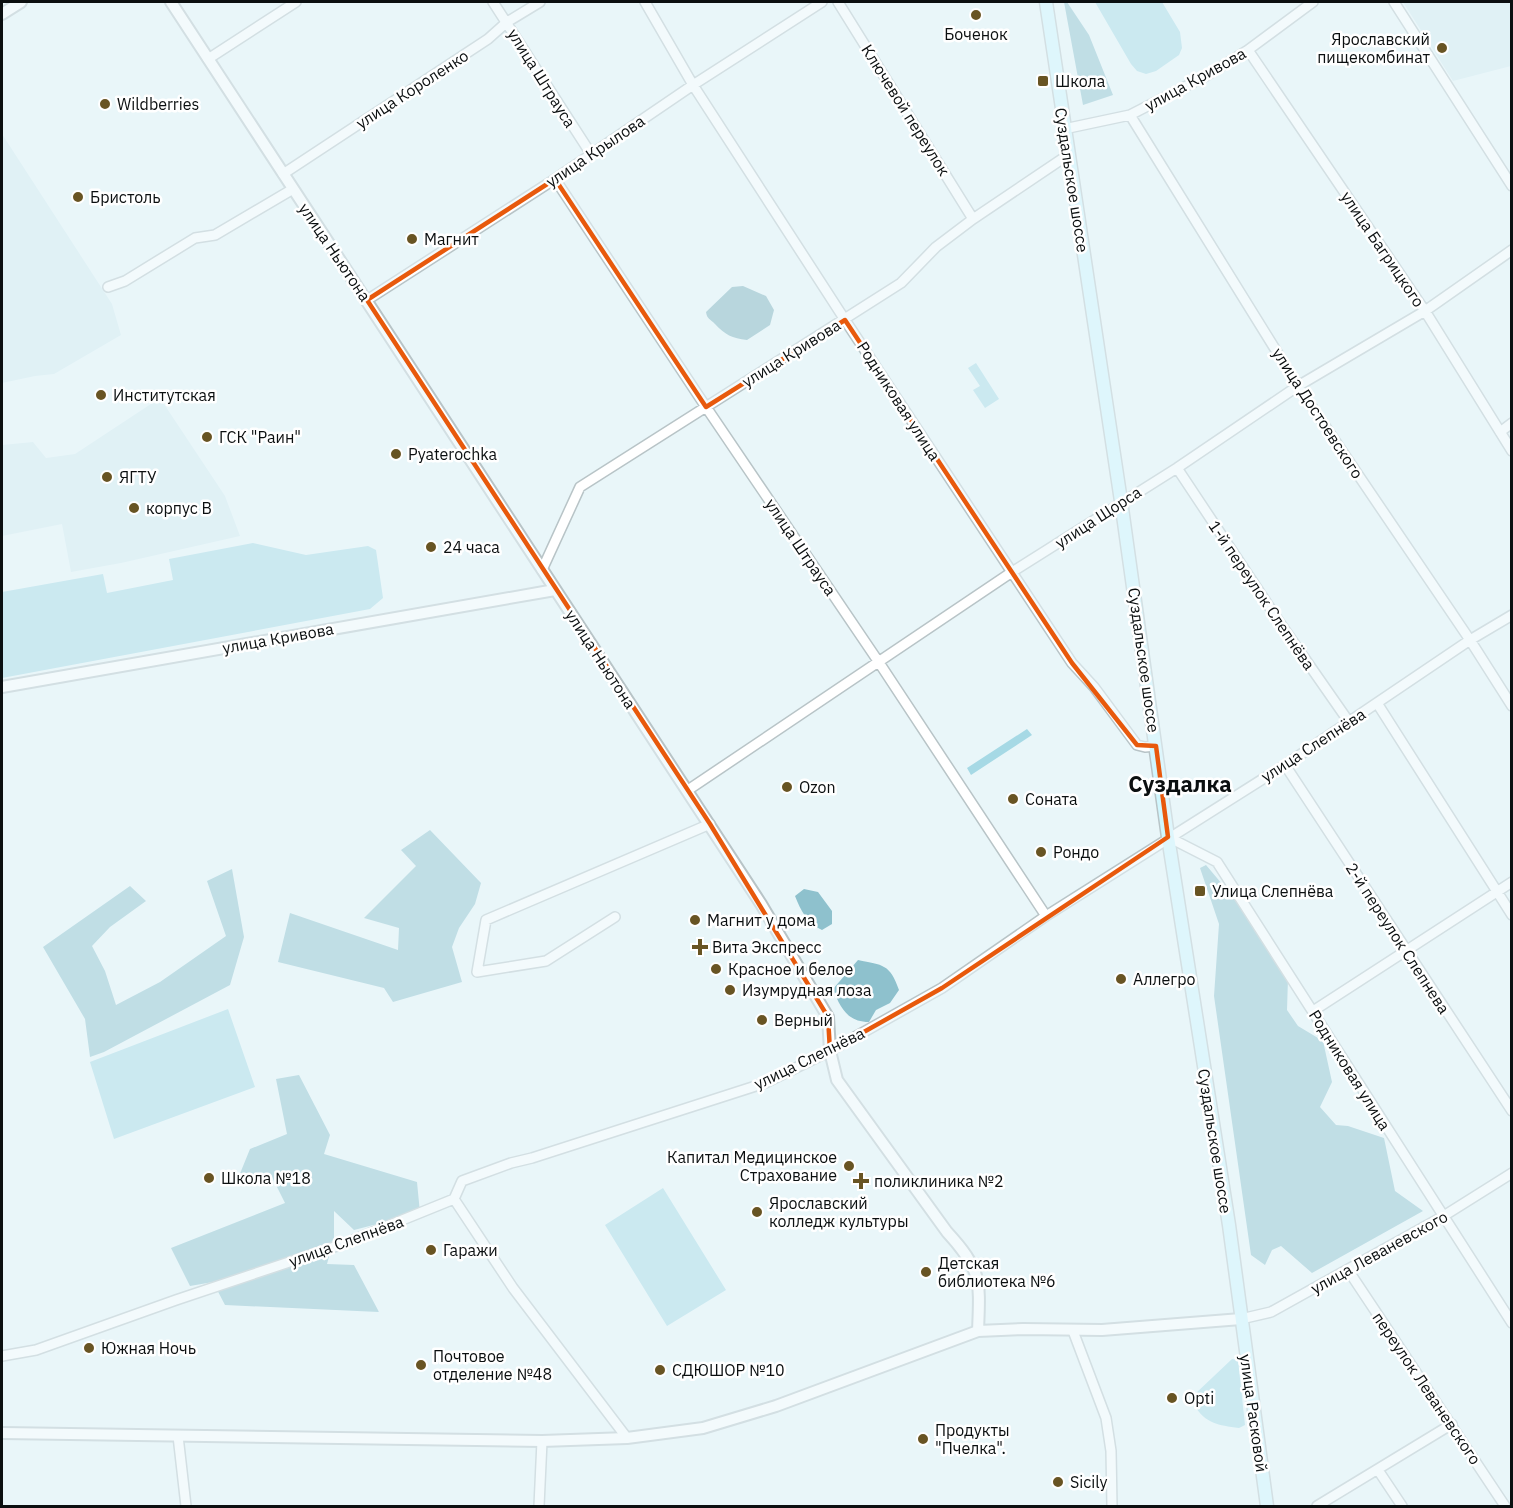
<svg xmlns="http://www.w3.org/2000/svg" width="1513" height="1508" viewBox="0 0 1513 1508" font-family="'IBM Plex Sans',sans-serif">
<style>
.built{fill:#d5ebf0}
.green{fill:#a6d9e5}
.forest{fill:#8ec1cd}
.water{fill:#7cafbb}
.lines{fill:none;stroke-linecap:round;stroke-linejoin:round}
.minor-casing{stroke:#b8c4c7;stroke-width:12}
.tertiary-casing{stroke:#b8c4c7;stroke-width:14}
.secondary-casing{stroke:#b8c4c7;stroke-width:15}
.minor{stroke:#fff;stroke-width:9}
.tertiary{stroke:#fff;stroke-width:10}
.secondary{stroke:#d1f7fe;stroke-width:12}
.marked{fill:none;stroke:#e8590c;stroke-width:4.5;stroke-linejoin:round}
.poi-dot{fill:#685423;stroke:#fff;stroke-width:2}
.labels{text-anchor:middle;stroke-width:5;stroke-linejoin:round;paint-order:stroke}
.poi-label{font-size:16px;fill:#0b0f10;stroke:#fff;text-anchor:start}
.street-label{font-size:16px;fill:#0b0f10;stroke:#fff}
.district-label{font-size:22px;font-weight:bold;fill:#0b0f10;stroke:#fff}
</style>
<rect width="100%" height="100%" fill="#e9f6f9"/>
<!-- built -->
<path class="built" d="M1403 2H1511V66L1453 81Z
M2 134 112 304 121 335 54 374 35 376 2 383Z
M160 398 225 496 240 536 121 563 71 572 62 524 2 536V445L33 442 46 458 75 454Z"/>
<!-- green -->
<path class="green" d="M1095 2H1162L1180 32 1182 48 1179 55 1156 71 1146 74 1137 71 1131 64Z
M976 363 999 399 985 408 973 390 980 386 968 368Z
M253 543 306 555 368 546 376 550 383 598 370 609 2 678V592L103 574 107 593 173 580 169 559Z
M1027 729 1032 735 971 775 967 768Z
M228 1009 255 1087 114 1139 90 1062Z
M663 1188 726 1290 667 1326 605 1225Z
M1232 1359 1238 1360 1245 1425 1239 1428C1218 1425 1206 1424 1194 1405L1195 1394Z"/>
<!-- forest -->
<path class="forest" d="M1064 2H1067L1089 35 1113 95 1083 105Z
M430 830 481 883 475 904 459 928 452 947 462 982 393 1002 384 988 278 962 290 913 398 950 399 928 364 918 416 866 401 850Z
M1206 865 1244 910 1288 978 1287 1010 1298 1026 1323 1041 1332 1082 1320 1107 1336 1125 1348 1126 1384 1138 1395 1191 1423 1211 1312 1273 1281 1246 1272 1250 1265 1265 1251 1255 1214 996 1219 924 1200 868Z
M232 869 244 937 230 985 104 1052 90 1057 85 1019 43 947 130 886 146 901 110 927 92 946 105 971 116 1005 160 982 226 936 207 881Z
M804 889 818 892 832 911V924L822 930C807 923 801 911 795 896Z
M858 960C883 965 890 964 899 990L890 1003 876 1010 869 1022C847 1022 840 1007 833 989Z
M299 1075 330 1135 324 1154 417 1182 420 1213 354 1230 334 1211V1238L327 1264 354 1265 379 1312 225 1305 213 1282 190 1286 171 1248 285 1203 272 1177 239 1176 250 1149 287 1134 276 1079Z"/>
<!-- water -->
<path class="water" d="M743 286 766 296 774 310 770 325 747 340C732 338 725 335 715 324 710 319 707 319 706 312L732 287Z"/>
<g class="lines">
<defs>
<path id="minor" d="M493 2 591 154
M645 2 693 85 845 320 1072 663 1094 687 1137 745 1145 747 1156 746
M838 2 973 219
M1394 2 1512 186
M1248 50 1425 311 1512 451
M208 59 296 2
M1130 115 1298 386 1470 640 1512 706
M1064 129 1130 115 1206 76 1248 50 1313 2
M283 174 488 39 507 22 540 2
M555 179 706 407 878 661 1046 916
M108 287 125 281 195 238 215 235 293 189
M367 300 555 179 693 85 822 2
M1500 432 1512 423
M1177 468 1280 623 1349 722
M542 570 580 487 901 283 936 247 973 219 1068 155
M1377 703 1512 915
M1285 765 1512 1111
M688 790 1012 572 1177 468 1298 386 1425 311 1512 250
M1168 837 1217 862 1512 1323
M615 917 546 961 477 972 486 920 710 824
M1313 1011 1512 882
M454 1199 513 1288 627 1438
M1348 1270 1505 1506
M1241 1319 1271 1312 1442 1217 1512 1173
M1073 1331 1106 1418 1111 1451 1112 1506
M2 1356 36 1350 176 1300 343 1244 454 1199 462 1181 511 1163 532 1158 765 1083 830 1051 942 988 1046 916 1285 765 1470 640 1512 615
M178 1436 186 1506
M1378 1470 1402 1506
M539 1506 542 1441
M1317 1506 1452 1424"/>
<path id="tertiary" d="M171 2 761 904 828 1017 830 1051 837 1080 947 1232C982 1270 980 1281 978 1331
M2 14 21 2
M2 687 555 590
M2 1433 542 1441 627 1438 703 1428 776 1406 978 1331 1023 1329 1102 1330 1241 1319"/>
<path id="secondary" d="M1046 2 1121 501 1168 837 1229 1225 1267 1506"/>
</defs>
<!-- minor casing -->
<use href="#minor" class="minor-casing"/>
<!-- tertiary casing -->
<use href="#tertiary" class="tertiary-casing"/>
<!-- secondary casing -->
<use href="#secondary" class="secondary-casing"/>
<!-- minor -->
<use href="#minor" class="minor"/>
<!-- tertiary -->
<use href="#tertiary" class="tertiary"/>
<!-- secondary -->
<use href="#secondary" class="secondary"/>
</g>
<!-- marked area -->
<path d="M0 0H1513V1508H0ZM555 179 706 407 845 320 1072 663 1137 745 1156 746 1168 837 942 988 830 1051 828 1017 710 824 367 300Z" fill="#e9f6f9" fill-opacity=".55" fill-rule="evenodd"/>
<path class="marked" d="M555 179 706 407 845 320 1072 663 1137 745 1156 746 1168 837 942 988 830 1051 828 1017 710 824 367 300Z"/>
<!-- markers -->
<g class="poi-dot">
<circle cx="976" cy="15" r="6"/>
<circle cx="1442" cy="48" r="6"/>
<rect x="1037" y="75" width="12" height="12" rx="3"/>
<circle cx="105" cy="104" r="6"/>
<circle cx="78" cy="197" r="6"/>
<circle cx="412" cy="239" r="6"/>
<circle cx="101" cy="395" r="6"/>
<circle cx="207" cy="437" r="6"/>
<circle cx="396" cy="454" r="6"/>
<circle cx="107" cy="477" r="6"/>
<circle cx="134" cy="508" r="6"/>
<circle cx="431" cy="547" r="6"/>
<circle cx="787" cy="787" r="6"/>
<circle cx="1013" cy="799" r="6"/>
<circle cx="1041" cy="852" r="6"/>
<rect x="1194" y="885" width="12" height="12" rx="3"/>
<circle cx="695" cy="920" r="6"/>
<path d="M697 938h6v6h6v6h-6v6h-6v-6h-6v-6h6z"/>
<circle cx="716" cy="969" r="6"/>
<circle cx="1121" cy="979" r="6"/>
<circle cx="730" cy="990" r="6"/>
<circle cx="762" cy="1020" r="6"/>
<circle cx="849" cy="1166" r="6"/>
<circle cx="209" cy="1178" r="6"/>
<path d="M858 1172h6v6h6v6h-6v6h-6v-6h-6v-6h6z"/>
<circle cx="757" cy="1212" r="6"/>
<circle cx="431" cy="1250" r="6"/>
<circle cx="926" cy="1272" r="6"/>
<circle cx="89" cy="1348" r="6"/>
<circle cx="421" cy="1365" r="6"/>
<circle cx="660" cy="1370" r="6"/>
<circle cx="1172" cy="1398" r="6"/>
<circle cx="923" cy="1439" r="6"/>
<circle cx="1058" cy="1482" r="6"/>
</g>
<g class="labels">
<!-- poi labels -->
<g class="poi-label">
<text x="976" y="40" text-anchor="middle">Боченок</text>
<text x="1430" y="45" text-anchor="end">Ярославский<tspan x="1430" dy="18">пищекомбинат</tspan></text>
<text x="1055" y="87">Школа</text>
<text x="117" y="110">Wildberries</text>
<text x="90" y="203">Бристоль</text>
<text x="424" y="245">Магнит</text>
<text x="113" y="401">Институтская</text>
<text x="219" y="443">ГСК "Раин"</text>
<text x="408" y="460">Pyaterochka</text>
<text x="119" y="483">ЯГТУ</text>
<text x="146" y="514">корпус В</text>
<text x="443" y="553">24 часа</text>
<text x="799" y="793">Ozon</text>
<text x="1025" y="805">Соната</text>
<text x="1053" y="858">Рондо</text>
<text x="1212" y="897">Улица Слепнёва</text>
<text x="707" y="926">Магнит у дома</text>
<text x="712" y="953">Вита Экспресс</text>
<text x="728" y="975">Красное и белое</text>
<text x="1133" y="985">Аллегро</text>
<text x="742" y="996">Изумрудная лоза</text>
<text x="774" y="1026">Верный</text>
<text x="837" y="1163" text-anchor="end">Капитал Медицинское<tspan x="837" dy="18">Страхование</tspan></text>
<text x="221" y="1184">Школа №18</text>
<text x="874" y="1187">поликлиника №2</text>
<text x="769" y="1209">Ярославский<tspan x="769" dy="18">колледж культуры</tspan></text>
<text x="443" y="1256">Гаражи</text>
<text x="938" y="1269">Детская<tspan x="938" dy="18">библиотека №6</tspan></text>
<text x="101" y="1354">Южная Ночь</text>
<text x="433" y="1362">Почтовое<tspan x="433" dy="18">отделение №48</tspan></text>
<text x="672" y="1376">СДЮШОР №10</text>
<text x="1184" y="1404">Opti</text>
<text x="935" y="1436">Продукты<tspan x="935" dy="18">"Пчелка".</tspan></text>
<text x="1070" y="1488">Sicily</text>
</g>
<!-- street labels -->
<g class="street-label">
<text transform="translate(542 78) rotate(58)" y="6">улица Штрауса</text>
<text transform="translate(1195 79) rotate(-29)" y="6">улица Кривова</text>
<text transform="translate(412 89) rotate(-33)" y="6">улица Короленко</text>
<text transform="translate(906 110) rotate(58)" y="6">Ключевой переулок</text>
<text transform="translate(595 151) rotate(-34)" y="6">улица Крылова</text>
<text transform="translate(1072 180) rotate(81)" y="6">Суздальское шоссе</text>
<text transform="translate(1383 249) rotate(56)" y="6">улица Багрицкого</text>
<text transform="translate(335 252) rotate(56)" y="6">улица Ньютона</text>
<text transform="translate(791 353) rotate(-32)" y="6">улица Кривова</text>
<text transform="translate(899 401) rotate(57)" y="6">Родниковая улица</text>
<text transform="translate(1318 413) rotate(57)" y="6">улица Достоевского</text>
<text transform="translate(1098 517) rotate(-33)" y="6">улица Щорса</text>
<text transform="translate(801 547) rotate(56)" y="6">улица Штрауса</text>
<text transform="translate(1262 595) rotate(56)" y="6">1-й переулок Слепнёва</text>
<text transform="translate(278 638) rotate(-10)" y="6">улица Кривова</text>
<text transform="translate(601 659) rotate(57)" y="6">улица Ньютона</text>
<text transform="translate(1144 660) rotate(82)" y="6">Суздальское шоссе</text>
<text transform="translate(1313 745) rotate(-33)" y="6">улица Слепнёва</text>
<text transform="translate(1398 938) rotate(57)" y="6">2-й переулок Слепнева</text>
<text transform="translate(809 1058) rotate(-26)" y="6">улица Слепнёва</text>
<text transform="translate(1350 1070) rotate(58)" y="6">Родниковая улица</text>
<text transform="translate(1215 1141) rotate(81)" y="6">Суздальское шоссе</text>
<text transform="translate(346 1241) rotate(-20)" y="6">улица Слепнёва</text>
<text transform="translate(1379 1252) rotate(-29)" y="6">улица Леваневского</text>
<text transform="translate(1427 1388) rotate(56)" y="6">переулок Леваневского</text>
<text transform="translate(1254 1413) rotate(82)" y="6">улица Расковой</text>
</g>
<!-- district labels -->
<g class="district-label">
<text x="1180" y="792">Суздалка</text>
</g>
</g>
<!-- border -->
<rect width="1513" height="1508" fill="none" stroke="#0b0f10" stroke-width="6"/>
</svg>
